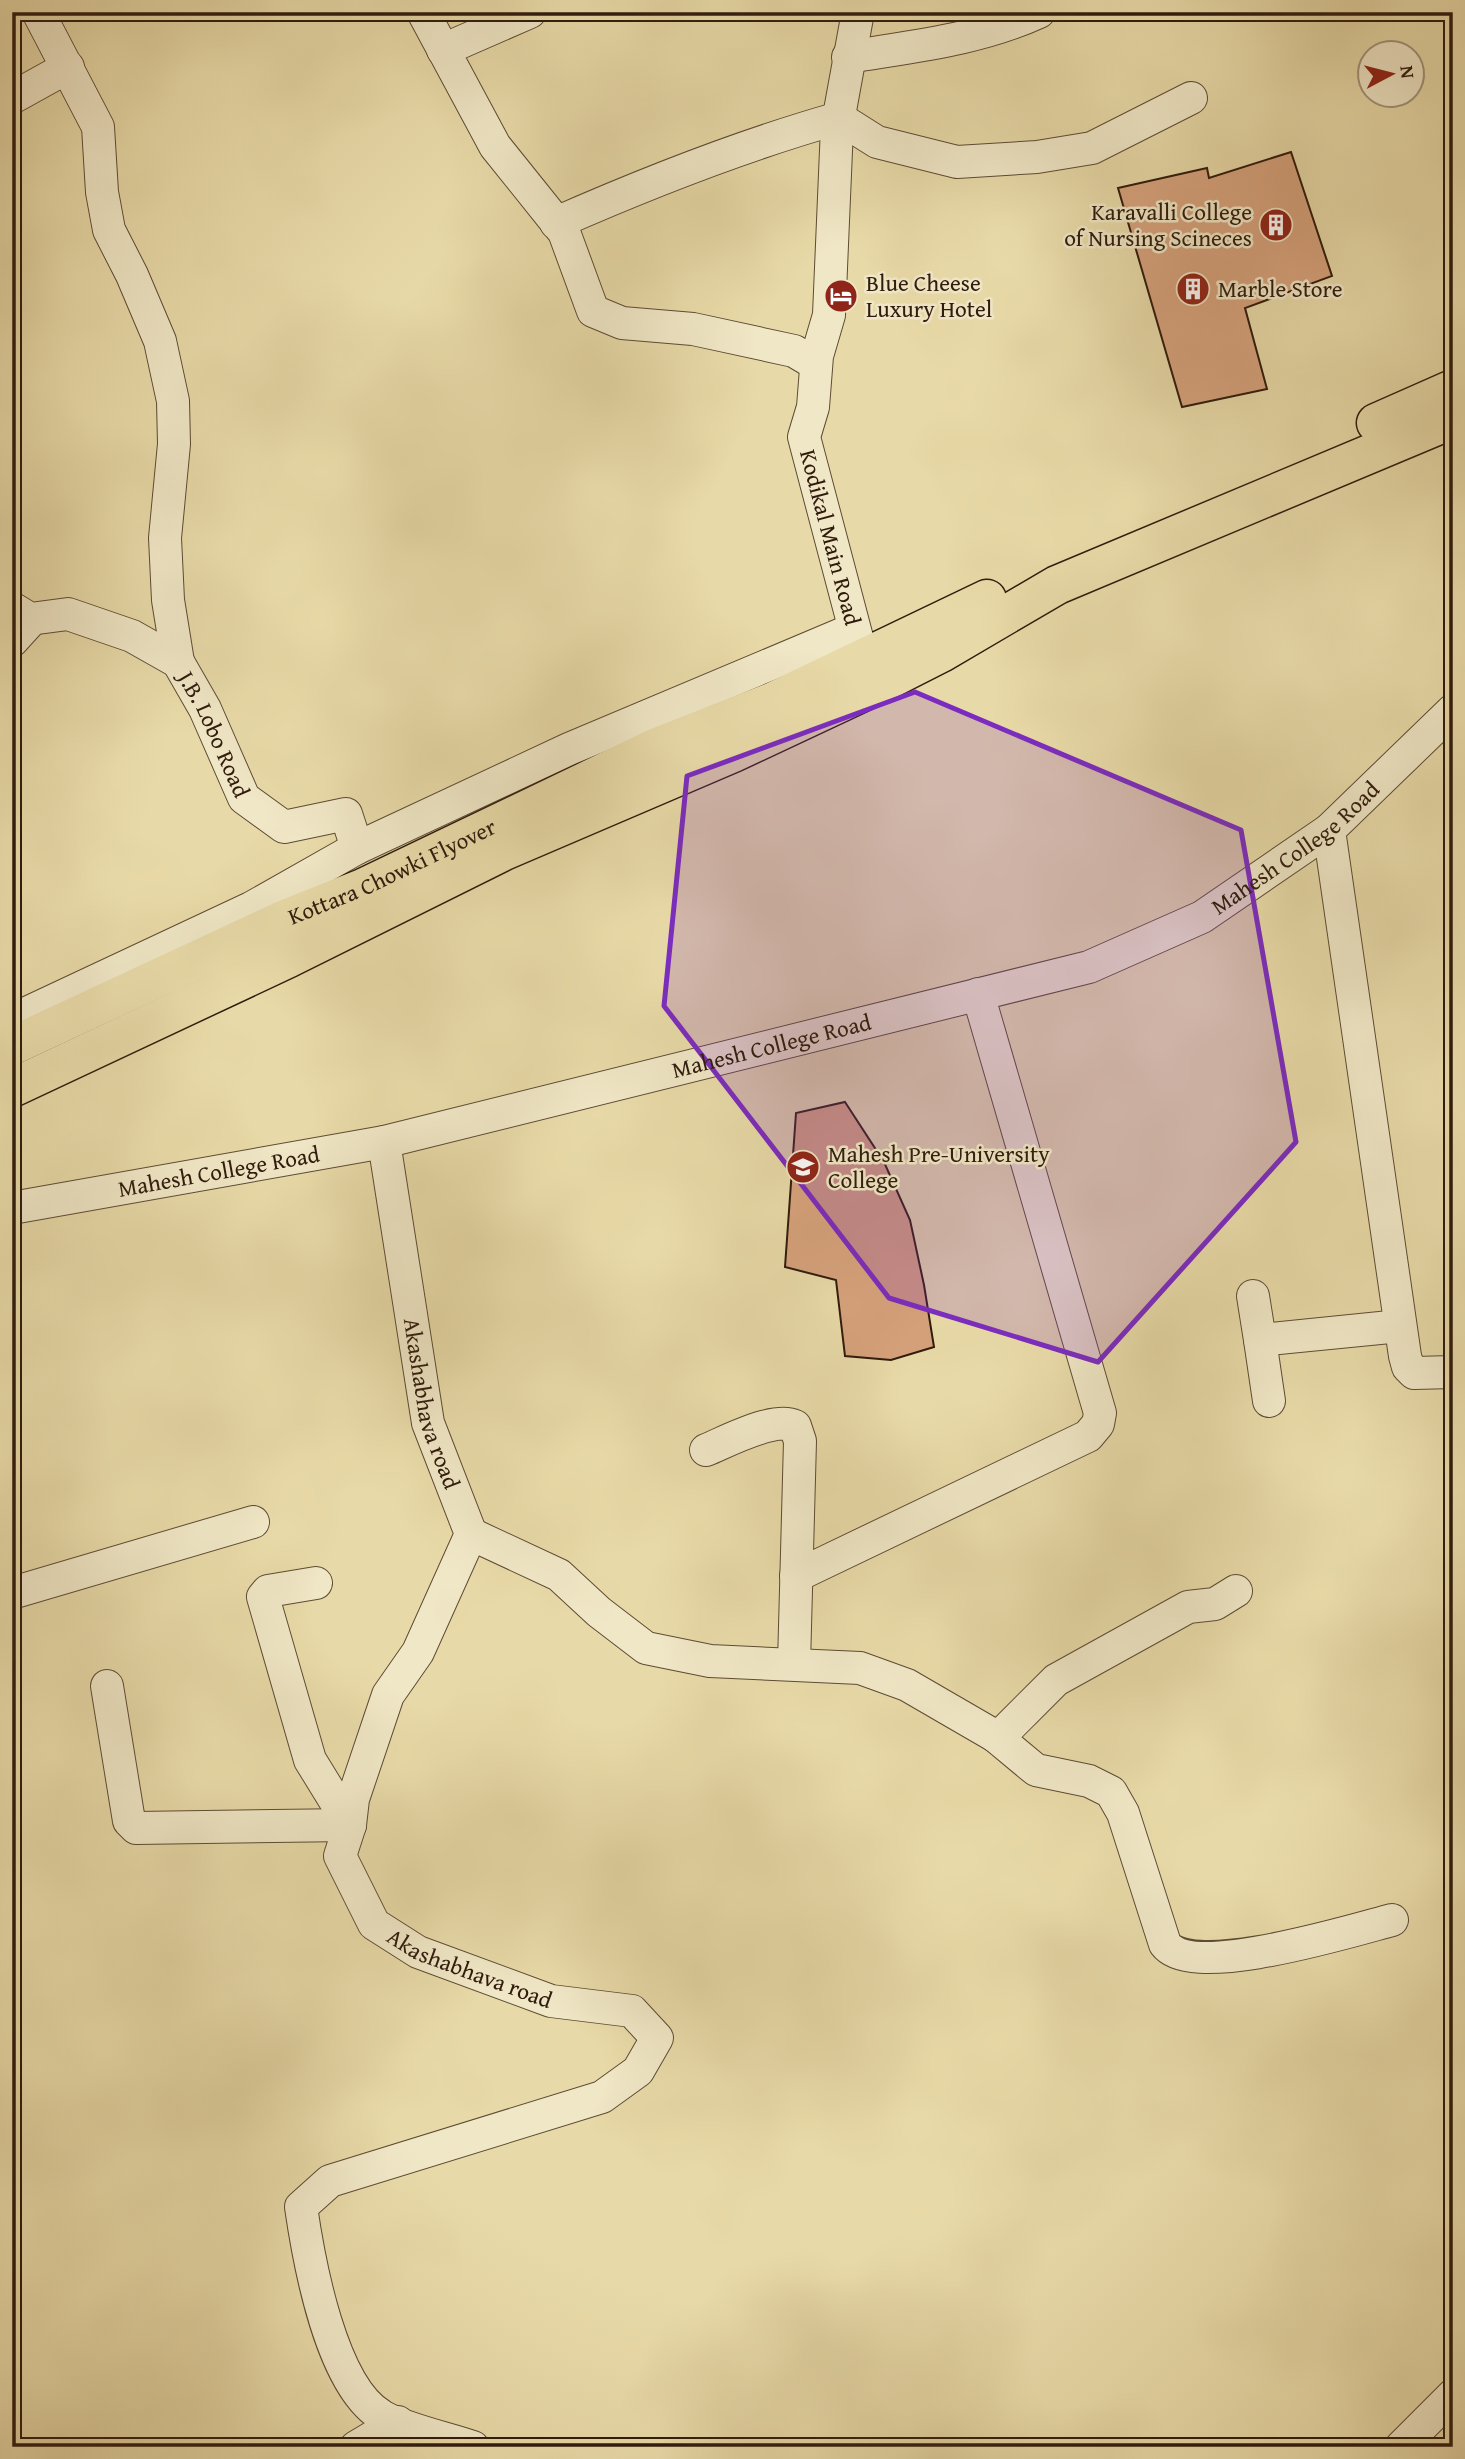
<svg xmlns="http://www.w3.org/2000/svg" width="1465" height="2459" viewBox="0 0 1465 2459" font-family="'Gentium Book Plus',serif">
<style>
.building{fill:#d6a27c;stroke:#2f1b0d;stroke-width:2}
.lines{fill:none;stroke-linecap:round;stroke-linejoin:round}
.minor-casing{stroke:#5d4b34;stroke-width:34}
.highway-casing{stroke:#2f1b0d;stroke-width:41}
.minor{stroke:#f0e7c6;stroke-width:32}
.highway{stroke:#e8daa8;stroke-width:38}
.marked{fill:#7b2cbf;fill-opacity:0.2;stroke:#7b2cbf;stroke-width:5;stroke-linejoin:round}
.labels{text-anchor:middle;stroke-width:5;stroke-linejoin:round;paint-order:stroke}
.poi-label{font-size:23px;fill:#2f1b0d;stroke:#f0e7c6;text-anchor:start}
.street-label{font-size:23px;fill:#2f1b0d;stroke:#f0e7c6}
</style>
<rect width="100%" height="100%" fill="#e8daa8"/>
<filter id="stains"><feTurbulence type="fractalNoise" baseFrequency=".00286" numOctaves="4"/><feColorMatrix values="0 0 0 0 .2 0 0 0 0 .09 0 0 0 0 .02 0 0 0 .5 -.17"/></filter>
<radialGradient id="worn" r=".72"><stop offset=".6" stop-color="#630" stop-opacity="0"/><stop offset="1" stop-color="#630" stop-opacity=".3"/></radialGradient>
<!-- building -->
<path class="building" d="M1291 152 1332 276 1245 308 1267 389 1182 407 1118 188 1207 168 1209 178Z
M845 1102 884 1162 910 1220 924 1285 934 1347 891 1360 845 1356 836 1280 785 1267 796 1113Z"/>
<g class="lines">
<defs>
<g id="minor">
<path d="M38 12 98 127 102 192 109 230 132 275 160 341 173 401 174 444 165 538 168 600 178 662"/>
<path d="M423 12 495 146 564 232 593 311 622 323 693 329 794 351 816 364"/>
<path id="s1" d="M858 12 837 127 829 315 817 356 813 407 804 437 860 649"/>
<path d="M443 50 530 12"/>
<path d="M848 57C914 46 978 40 1039 12"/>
<path d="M12 98 68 67"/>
<path d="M556 223C647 183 743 145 839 118L877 142 957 162 1037 157 1092 148 1191 98"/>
<path id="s2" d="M12 608 30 619 68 614 132 636 178 662 205 709 244 798 284 827 346 814 357 848"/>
<path d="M12 641 32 619"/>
<path d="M1329 830 1405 1356 1408 1367 1414 1373 1453 1372"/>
<path d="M12 1020 251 908 357 848 569 749 854 629"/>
<path id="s3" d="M384 1142 428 1423 471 1534 418 1652 388 1695 353 1799 350 1825 340 1856 374 1924 418 1952 551 2001 632 2011 657 2038 638 2071 602 2097 330 2181 301 2207C309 2262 331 2386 382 2416 401 2428 450 2439 473 2447"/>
<path id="s4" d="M12 1208 384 1142 1089 967 1202 917 1329 830 1453 710"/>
<path d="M1253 1296 1260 1340 1400 1326"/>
<path d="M1260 1340 1269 1401"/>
<path d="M706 1450C728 1441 774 1416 795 1426L800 1441 794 1664"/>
<path d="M471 1534 559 1575 599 1612 646 1648 710 1661 860 1668 907 1685 995 1736 1002 1734 1056 1680 1188 1607 1215 1604 1236 1591"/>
<path d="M796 1576 1088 1436 1098 1424 1100 1413 978 994"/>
<path d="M316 1583 268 1591 263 1597 310 1760 350 1825"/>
<path d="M12 1593 253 1522"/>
<path d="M107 1686 129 1821 136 1828 350 1825"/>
<path d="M995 1736 1036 1770 1089 1781 1111 1792 1123 1813 1165 1944C1192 1980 1350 1931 1392 1920"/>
<path d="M356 2447 398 2422"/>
<path d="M1401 2447 1453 2395"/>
</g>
<g id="highway">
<path d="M1376 423 1453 389"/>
<path id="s5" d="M12 1046 283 920 363 888 657 747 774 701 987 599"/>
<path d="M12 1088 289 958 504 851 733 753 878 685 941 653 1057 585 1453 419"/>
</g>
</defs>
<!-- minor casing -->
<use href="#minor" class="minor-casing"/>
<!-- highway casing -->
<use href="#highway" class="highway-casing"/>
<!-- minor -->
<use href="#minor" class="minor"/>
<!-- highway -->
<use href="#highway" class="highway"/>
</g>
<!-- marked area -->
<path class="marked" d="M915 692 1241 830 1296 1142 1098 1362 889 1298 664 1006 687 776Z"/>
<!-- icons -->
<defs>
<symbol id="building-disc" viewBox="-11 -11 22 22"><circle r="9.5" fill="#8f2418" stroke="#f0e7c6"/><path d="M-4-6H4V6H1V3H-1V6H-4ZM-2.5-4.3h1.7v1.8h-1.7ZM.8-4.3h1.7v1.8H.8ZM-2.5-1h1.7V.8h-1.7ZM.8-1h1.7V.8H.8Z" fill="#fff"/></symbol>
<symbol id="hotel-disc" viewBox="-11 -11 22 22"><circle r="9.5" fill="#8f2418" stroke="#f0e7c6"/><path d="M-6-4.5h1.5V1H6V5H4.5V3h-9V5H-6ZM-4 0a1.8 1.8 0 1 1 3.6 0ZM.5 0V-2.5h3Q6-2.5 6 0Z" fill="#fff"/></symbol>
<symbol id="university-disc" viewBox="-11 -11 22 22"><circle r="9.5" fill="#8f2418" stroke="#f0e7c6"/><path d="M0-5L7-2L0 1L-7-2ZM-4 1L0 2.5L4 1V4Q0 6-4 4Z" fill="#fff"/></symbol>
</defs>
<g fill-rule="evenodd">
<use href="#building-disc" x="1257" y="206" width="38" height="38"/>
<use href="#building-disc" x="1174" y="270" width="38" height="38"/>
<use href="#hotel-disc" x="822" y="277" width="38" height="38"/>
<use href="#university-disc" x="784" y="1148" width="38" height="38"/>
</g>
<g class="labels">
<!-- poi labels -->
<g class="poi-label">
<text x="1252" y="220" text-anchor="end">Karavalli College<tspan x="1252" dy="26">of Nursing Scineces</tspan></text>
<text x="866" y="291">Blue Cheese<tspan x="866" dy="26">Luxury Hotel</tspan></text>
<text x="1218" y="297">Marble Store</text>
<text x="828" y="1162">Mahesh Pre-University<tspan x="828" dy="26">College</tspan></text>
</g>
<!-- street labels -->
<g class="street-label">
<text dy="8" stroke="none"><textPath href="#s1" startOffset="534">Kodikal Main Road</textPath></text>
<text dy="8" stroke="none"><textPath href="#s2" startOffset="261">J.B. Lobo Road</textPath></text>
<text dy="8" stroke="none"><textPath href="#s4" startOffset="1344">Mahesh College Road</textPath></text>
<text dy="8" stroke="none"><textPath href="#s5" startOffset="418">Kottara Chowki Flyover</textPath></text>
<text dy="8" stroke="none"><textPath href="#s4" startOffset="777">Mahesh College Road</textPath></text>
<text dy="8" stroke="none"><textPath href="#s4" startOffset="210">Mahesh College Road</textPath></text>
<text dy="8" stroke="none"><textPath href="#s3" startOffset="266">Akashabhava road</textPath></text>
<text dy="8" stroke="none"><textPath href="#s3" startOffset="936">Akashabhava road</textPath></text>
</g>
</g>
<!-- margin -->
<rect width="1465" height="2459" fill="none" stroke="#e8daa8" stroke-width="42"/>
<rect x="14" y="14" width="1437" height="2431" fill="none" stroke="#2f1b0d" stroke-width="3.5"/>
<rect x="21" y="21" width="1423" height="2417" fill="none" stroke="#2f1b0d" stroke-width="2"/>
<!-- north arrow -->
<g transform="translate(1391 74) rotate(83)"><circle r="33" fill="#f0e7c6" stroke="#a3957c" stroke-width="2"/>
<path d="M0-5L12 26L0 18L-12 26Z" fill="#8f2418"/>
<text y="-10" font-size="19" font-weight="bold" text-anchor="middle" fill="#2f1b0d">N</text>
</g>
<rect width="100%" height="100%" filter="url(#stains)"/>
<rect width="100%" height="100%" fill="url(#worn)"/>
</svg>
